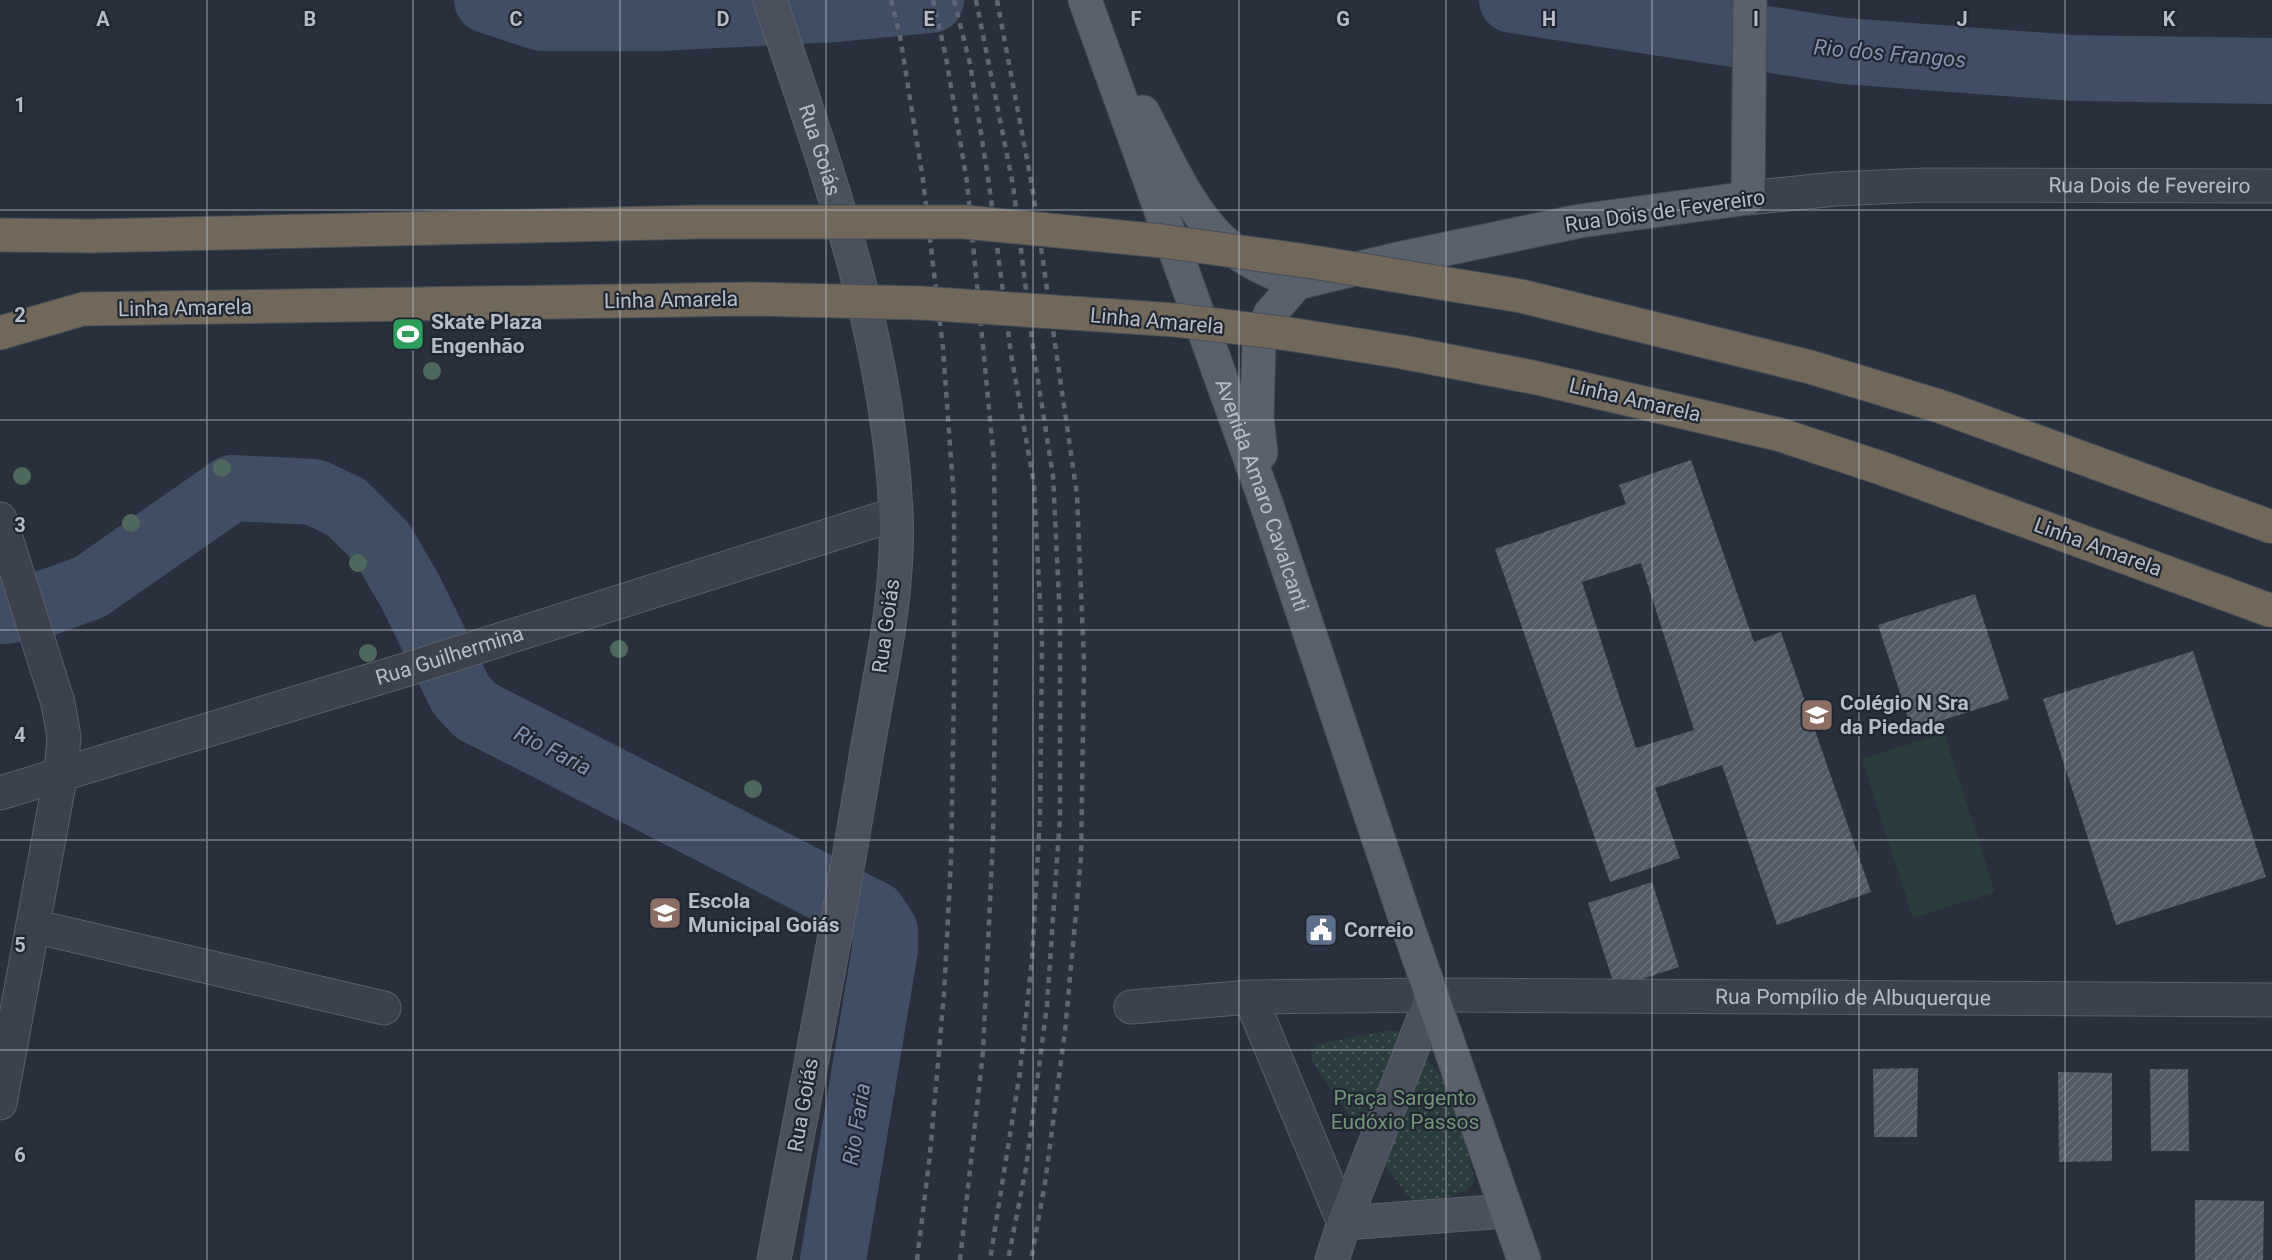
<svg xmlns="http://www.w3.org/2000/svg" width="2272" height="1260" viewBox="0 0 2272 1260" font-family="Roboto,sans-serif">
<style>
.park{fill:url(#park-dots)}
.pitch{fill:#2a3d3e}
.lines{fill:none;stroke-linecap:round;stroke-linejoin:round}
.river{stroke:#3f4e63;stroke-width:66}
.building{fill:url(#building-hatch);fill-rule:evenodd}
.minor-casing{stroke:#59606b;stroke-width:35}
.tertiary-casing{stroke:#59606b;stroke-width:35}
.secondary-casing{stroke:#59606b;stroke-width:35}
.primary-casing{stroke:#444b56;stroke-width:35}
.motorway-casing{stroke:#464d58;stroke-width:35}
.minor{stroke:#3b424d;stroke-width:33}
.tertiary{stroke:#3b424d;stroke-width:33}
.secondary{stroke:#49515f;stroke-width:33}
.primary{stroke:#59616c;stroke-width:33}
.motorway{stroke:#726859;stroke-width:33}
.rail{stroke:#5d6673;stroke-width:4.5;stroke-dasharray:6 6;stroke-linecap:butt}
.motorway-bridge-casing{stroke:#464d58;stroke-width:35;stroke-linecap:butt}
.motorway-bridge{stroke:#726859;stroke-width:33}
.tree{fill:#4f685e}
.grid{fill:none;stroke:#b7bdc8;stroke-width:1.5;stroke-opacity:0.55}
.labels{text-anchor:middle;stroke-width:4.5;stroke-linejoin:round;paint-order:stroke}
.street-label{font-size:21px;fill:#b7bdc8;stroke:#202732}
.poi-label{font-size:21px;font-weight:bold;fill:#b7bdc8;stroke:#202732;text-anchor:start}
.park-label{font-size:21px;fill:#709679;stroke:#202732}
.water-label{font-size:22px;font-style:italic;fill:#8294ac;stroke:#202732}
.grid-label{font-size:20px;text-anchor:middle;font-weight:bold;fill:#b7bdc8;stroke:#202732;stroke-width:4.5;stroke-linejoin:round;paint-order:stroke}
</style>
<defs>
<pattern id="park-dots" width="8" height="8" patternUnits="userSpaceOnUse" patternTransform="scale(1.5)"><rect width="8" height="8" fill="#2a3d3e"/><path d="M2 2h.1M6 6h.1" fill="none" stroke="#475758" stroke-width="1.8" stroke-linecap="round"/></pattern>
<pattern id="building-hatch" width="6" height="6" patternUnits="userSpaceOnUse" patternTransform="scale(1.5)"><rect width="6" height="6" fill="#505a67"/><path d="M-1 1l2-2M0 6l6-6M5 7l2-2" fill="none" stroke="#67707b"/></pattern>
</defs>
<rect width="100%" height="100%" fill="#27303c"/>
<!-- park -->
<path class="park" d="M1390 1030 1403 1032 1445 1080 1452 1093 1475 1181 1466 1191 1423 1205 1411 1199 1373 1151 1312 1061 1311 1050 1318 1044Z"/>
<!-- pitch -->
<path class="pitch" d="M1944 733 1995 892 1913 918 1862 759Z"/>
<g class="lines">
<!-- river -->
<path class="river" d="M487 0 541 18H658L836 9 931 0
M1512 0 1844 51 2073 68 2272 71
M0 610 4 611 38 606 90 587 232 488 314 492 346 507 382 543 410 591 461 695 476 711 874 914 885 931V950L833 1260"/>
</g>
<!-- building -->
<path class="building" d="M1691 460 1754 642 1781 632 1871 892 1777 925 1722 765 1655 788 1680 858 1610 882 1495 549 1626 504 1619 485ZM1641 563 1694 730 1636 748 1582 582Z
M1975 594 2009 699 1912 730 1878 625Z
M2193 651 2266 877 2116 925 2043 699Z
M1652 882 1679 967 1615 988 1588 903Z
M1918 1068 1917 1137H1874L1873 1069Z
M2150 1069H2188L2189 1151H2151Z
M2058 1072 2112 1073V1161L2059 1162Z
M2195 1200 2264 1201 2263 1260H2195Z"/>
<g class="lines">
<defs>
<path id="minor" d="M33 926 384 1008
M1250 997 1344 1223
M1131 1007 1250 997 1433 995"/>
<g id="tertiary">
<path id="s1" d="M1748 198 1835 189 1925 185 2272 186"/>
<path d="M0 519 58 703 64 737 61 773 0 1103"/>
<path id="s2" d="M0 793 408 669 896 514"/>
<path id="s3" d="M1433 995 2272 1000"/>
</g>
<g id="secondary">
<path id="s4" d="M770 0C826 168 888 335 896 513 900 592 879 679 866 757 839 925 805 1092 774 1260"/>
<path d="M1344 1223 1507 1211"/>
<path d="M1332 1260 1344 1223 1433 995"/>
</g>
<g id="primary">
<path id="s5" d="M1085 0 1266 503 1409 930 1524 1260"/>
<path d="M1143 112C1167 157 1192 220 1235 251 1254 265 1275 274 1297 283"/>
<path d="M1261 453 1257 418 1259 342 1270 314 1297 283 1393 260 1580 221 1748 198 1750 0"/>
</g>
<path id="motorway" d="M0 333 83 309"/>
</defs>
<!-- minor casing -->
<use href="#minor" class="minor-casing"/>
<!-- tertiary casing -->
<use href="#tertiary" class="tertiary-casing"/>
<!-- secondary casing -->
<use href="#secondary" class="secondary-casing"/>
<!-- primary casing -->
<use href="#primary" class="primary-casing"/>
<!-- motorway casing -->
<use href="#motorway" class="motorway-casing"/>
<!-- minor -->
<use href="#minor" class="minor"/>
<!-- tertiary -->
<use href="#tertiary" class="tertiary"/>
<!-- secondary -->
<use href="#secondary" class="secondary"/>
<!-- primary -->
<use href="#primary" class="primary"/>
<!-- motorway -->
<use href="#motorway" class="motorway"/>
<!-- rail -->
<path class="rail" d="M891 0 900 36 923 180 943 348 954 501V690L951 860 944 994 930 1154 917 1260
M933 0 946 57 967 182 994 460 996 637 993 837 983 1052 960 1260
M954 0 970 64 989 184 1011 354 1034 484 1042 643 1040 816 1032 959 1020 1072 990 1260
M976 0 1013 185 1034 355 1053 476 1060 620V817L1047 1005 1026 1168 1008 1260
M997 0 1032 186 1077 495 1084 663 1081 858 1065 1031 1045 1183 1031 1260"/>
<defs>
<path id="motorway-bridge" d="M0 235 91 236 698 222H965L1162 241 1313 262 1521 296 1810 367 1942 407 2272 527
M83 309 751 299 921 303 1175 320 1289 334 1402 352 1537 378 1781 435 1881 468 2272 611"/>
</defs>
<!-- motorway-bridge casing -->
<use href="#motorway-bridge" class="motorway-bridge-casing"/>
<!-- motorway-bridge -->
<use href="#motorway-bridge" class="motorway-bridge"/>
</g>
<!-- trees -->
<g class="tree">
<circle cx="432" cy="371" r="9"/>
<circle cx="222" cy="468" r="9"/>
<circle cx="22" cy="476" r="9"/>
<circle cx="131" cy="523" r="9"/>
<circle cx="358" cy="563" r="9"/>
<circle cx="619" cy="649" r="9"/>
<circle cx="368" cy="653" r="9"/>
<circle cx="753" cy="789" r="9"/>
</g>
<!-- grid -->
<path class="grid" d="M207 0V1260M413 0V1260M620 0V1260M826 0V1260M1033 0V1260M1239 0V1260M1446 0V1260M1652 0V1260M1859 0V1260M2065 0V1260M0 210H2272M0 420H2272M0 630H2272M0 840H2272M0 1050H2272"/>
<!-- icons -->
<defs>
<symbol id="stadium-square" viewBox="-11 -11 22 22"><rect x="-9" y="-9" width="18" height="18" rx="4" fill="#2e9e5b" stroke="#202732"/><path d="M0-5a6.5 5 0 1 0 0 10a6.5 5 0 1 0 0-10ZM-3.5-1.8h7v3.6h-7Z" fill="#fff"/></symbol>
<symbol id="school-square" viewBox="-11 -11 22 22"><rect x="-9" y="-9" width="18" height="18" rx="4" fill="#8d6e63" stroke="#202732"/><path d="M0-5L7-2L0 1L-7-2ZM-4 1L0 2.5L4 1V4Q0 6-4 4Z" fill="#fff"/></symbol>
<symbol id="civic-square" viewBox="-11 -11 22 22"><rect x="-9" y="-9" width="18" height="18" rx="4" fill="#5c6f8a" stroke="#202732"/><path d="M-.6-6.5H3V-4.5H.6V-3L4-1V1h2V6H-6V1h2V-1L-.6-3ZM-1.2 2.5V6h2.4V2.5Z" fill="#fff"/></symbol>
</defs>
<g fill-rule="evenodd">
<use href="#stadium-square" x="389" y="315" width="38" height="38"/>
<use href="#school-square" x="1798" y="696" width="38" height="38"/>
<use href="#school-square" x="646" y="894" width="38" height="38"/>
<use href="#civic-square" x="1302" y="911" width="38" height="38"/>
</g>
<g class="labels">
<!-- street labels -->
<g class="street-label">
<text dy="7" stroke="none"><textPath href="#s4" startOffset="158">Rua Goiás</textPath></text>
<text dy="7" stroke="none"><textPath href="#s1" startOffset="402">Rua Dois de Fevereiro</textPath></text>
<text transform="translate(1665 211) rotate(-8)" y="7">Rua Dois de Fevereiro</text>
<text transform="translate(671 300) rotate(-1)" y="7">Linha Amarela</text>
<text transform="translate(185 308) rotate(-1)" y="7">Linha Amarela</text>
<text transform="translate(1157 321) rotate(5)" y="7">Linha Amarela</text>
<text transform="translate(1635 400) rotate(13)" y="7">Linha Amarela</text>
<text dy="7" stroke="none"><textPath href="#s5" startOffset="526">Avenida Amaro Cavalcanti</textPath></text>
<text transform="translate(2098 547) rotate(20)" y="7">Linha Amarela</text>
<text transform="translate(886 626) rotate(-82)" y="7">Rua Goiás</text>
<text dy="7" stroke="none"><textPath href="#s2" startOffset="470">Rua Guilhermina</textPath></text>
<text dy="7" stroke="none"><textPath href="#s3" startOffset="420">Rua Pompílio de Albuquerque</textPath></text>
<text transform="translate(803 1105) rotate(-80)" y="7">Rua Goiás</text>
</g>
<!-- poi labels -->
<g class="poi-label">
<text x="431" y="329">Skate Plaza<tspan x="431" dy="24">Engenhão</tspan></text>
<text x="1840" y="710">Colégio N Sra<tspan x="1840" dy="24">da Piedade</tspan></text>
<text x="688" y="908">Escola<tspan x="688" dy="24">Municipal Goiás</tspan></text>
<text x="1344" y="937">Correio</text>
</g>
<!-- park labels -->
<g class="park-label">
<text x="1405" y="1105">Praça Sargento<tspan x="1405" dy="24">Eudóxio Passos</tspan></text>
</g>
<!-- water labels -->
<g class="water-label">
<text transform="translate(1890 53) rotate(5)" y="8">Rio dos Frangos</text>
<text transform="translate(553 750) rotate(27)" y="8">Rio Faria</text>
<text transform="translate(856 1124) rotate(-81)" y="8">Rio Faria</text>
</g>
</g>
<g class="grid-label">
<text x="103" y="26">A</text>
<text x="310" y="26">B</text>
<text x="516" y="26">C</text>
<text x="723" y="26">D</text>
<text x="929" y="26">E</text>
<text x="1136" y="26">F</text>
<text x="1343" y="26">G</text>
<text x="1549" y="26">H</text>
<text x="1756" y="26">I</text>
<text x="1962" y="26">J</text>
<text x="2169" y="26">K</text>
<text x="20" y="112">1</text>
<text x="20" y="322">2</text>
<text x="20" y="532">3</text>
<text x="20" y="742">4</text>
<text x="20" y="952">5</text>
<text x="20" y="1162">6</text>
</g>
</svg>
